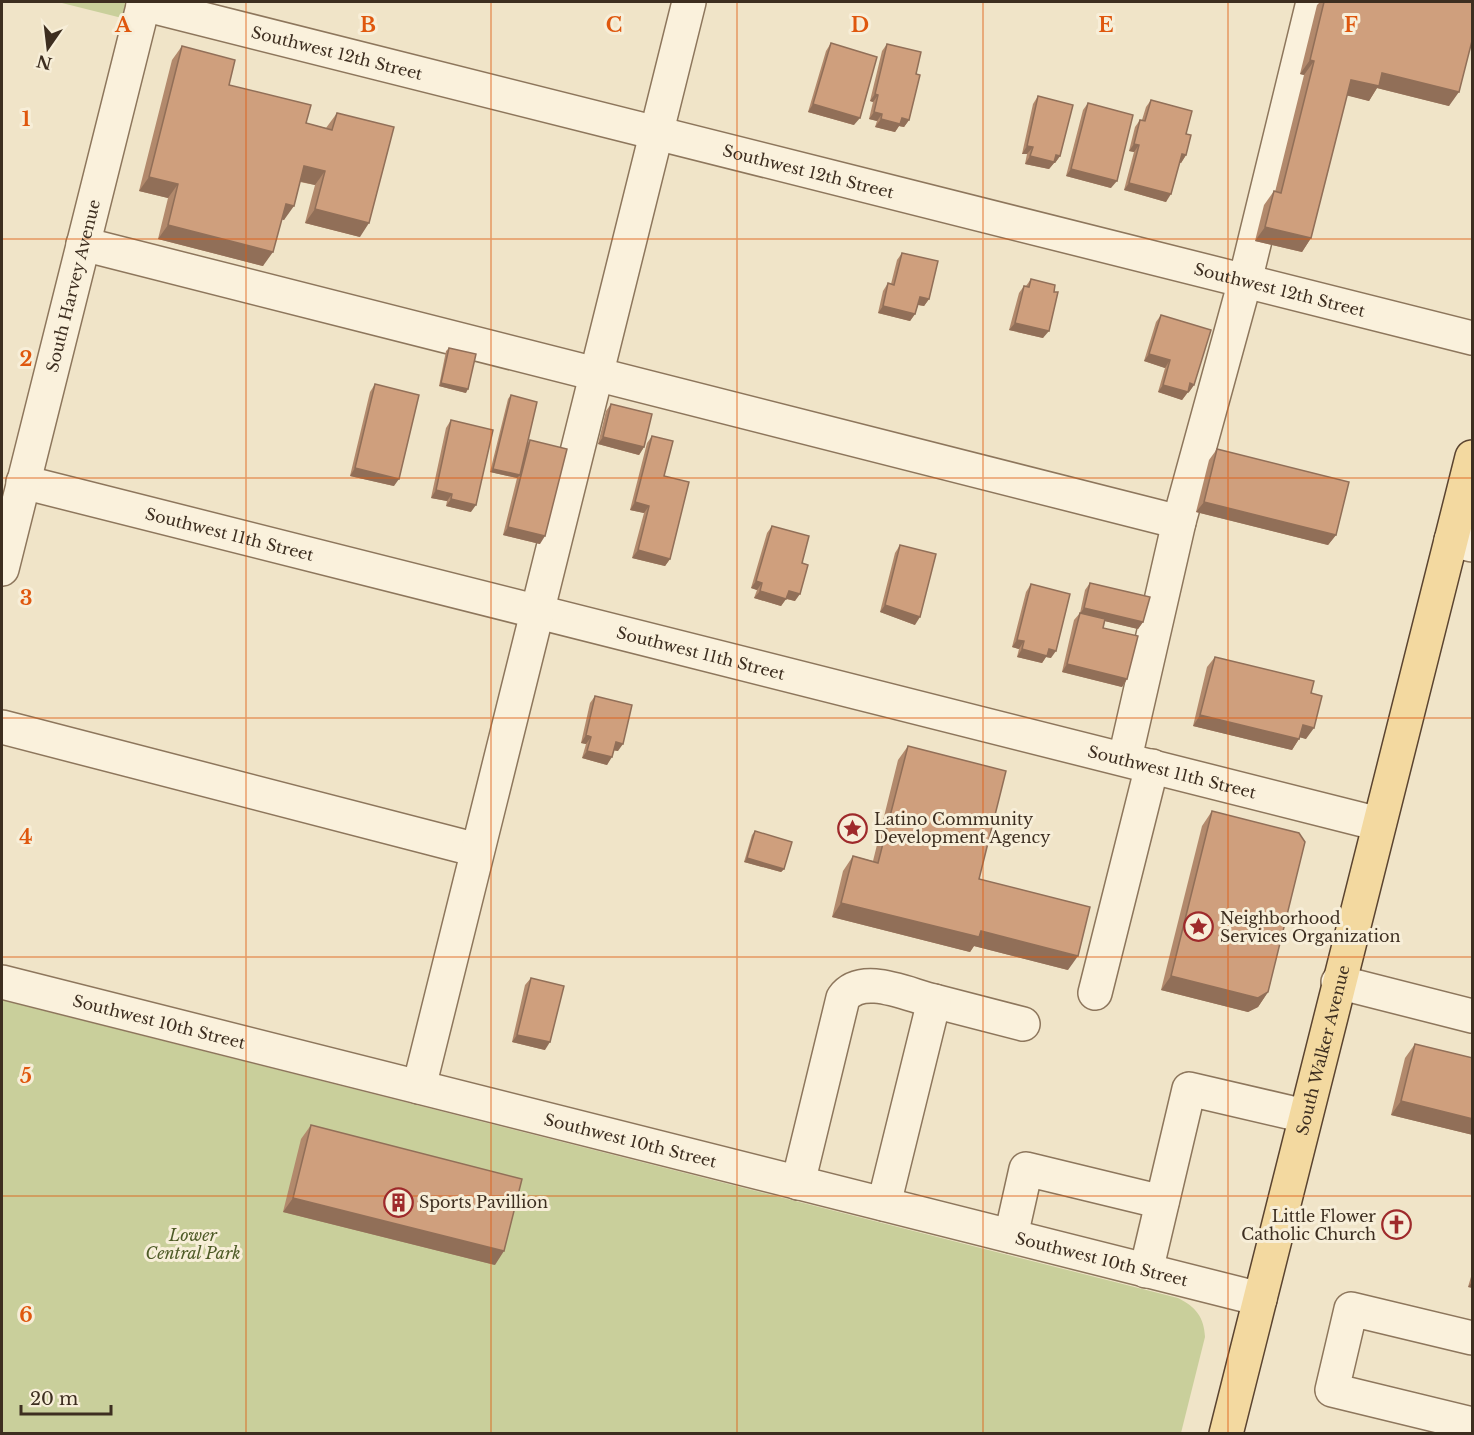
<svg xmlns="http://www.w3.org/2000/svg" width="1474" height="1435" viewBox="0 0 1474 1435" font-family="'Libre Baskerville',serif">
<style>
.green{fill:#c9cf9b}
.lines{fill:none;stroke-linecap:round;stroke-linejoin:round}
.minor-casing{stroke:#8d765c;stroke-width:36}
.major-casing{stroke:#5b4430;stroke-width:36}
.minor{stroke:#faf1dc;stroke-width:33}
.major{stroke:#f3d9a0;stroke-width:33}
.wall{fill:#b2896c}
.shaded-wall{fill:#916f58}
.building{fill:#cf9f7d;stroke:#916f58;stroke-width:1.5}
.grid{fill:none;stroke:#df570d;stroke-width:1.5;stroke-opacity:0.55}
.labels{text-anchor:middle;stroke-width:6;stroke-linejoin:round;paint-order:stroke}
.street-label{font-size:16px;fill:#3d2e20;stroke:#f7eed8}
.poi-label{font-size:16px;fill:#3d2e20;stroke:#f7eed8;text-anchor:start}
.park-label{font-size:16px;font-style:italic;fill:#4d5a26;stroke:#f7eed8}
.grid-label{font-size:20px;text-anchor:middle;font-weight:bold;fill:#df570d;stroke:#f7eed8;stroke-width:6;stroke-linejoin:round;paint-order:stroke}
</style>
<rect width="100%" height="100%" fill="#f0e4c8"/>
<!-- green -->
<path class="green" d="M58 2H126L122 18Z
M2 1000 1178 1298C1196 1307 1204 1317 1205 1337L1181 1433H2Z"/>
<g class="lines">
<defs>
<g id="minor">
<path id="s1" d="M143 4 1472 338"/>
<path d="M83 244 1179 522"/>
<path id="s2" d="M23 482 1379 824"/>
<path d="M1451 540 1472 545"/>
<path id="s3" d="M2 569 144 2"/>
<path d="M2 727 477 850"/>
<path d="M1125 758 1179 522 1245 281 1313 2"/>
<path id="s4" d="M2 982 1260 1299"/>
<path d="M1338 982 1472 1016"/>
<path d="M1095 993 1152 766"/>
<path d="M934 1001 1023 1024"/>
<path d="M419 1087 689 2"/>
<path d="M798 1183 843 998C862 972 908 995 934 1001L884 1204"/>
<path d="M1011 1236 1026 1169 1162 1202"/>
<path d="M1146 1271 1189 1089 1305 1116"/>
<path d="M1472 1338 1351 1309 1332 1390 1472 1424"/>
</g>
<g id="major">
<path id="s5" d="M1226 1434 1472 457"/>
</g>
</defs>
<!-- minor casing -->
<use href="#minor" class="minor-casing"/>
<!-- major casing -->
<use href="#major" class="major-casing"/>
<!-- minor -->
<use href="#minor" class="minor"/>
<!-- major -->
<use href="#major" class="major"/>
</g>
<!-- wall -->
<path class="wall" d="M1320 2H1473L1449 106 1377 88 1369 101 1347 95 1311 238 1302 252 1255 241 1264 205 1274 191 1275 192 1304 75 1300 74 1317 5Z
M831 43 854 125 808 112 826 51Z
M887 44 916 74 909 120 904 127 899 126 895 132 875 127 877 121 869 119 873 102 870 101 882 51Z
M182 46 229 85 306 123 326 128 337 113 360 237 305 223 315 185 300 182 284 220 282 219 263 266 158 239 168 198 139 191 172 60Z
M1038 96 1060 156 1055 163H1054L1049 169 1025 164 1027 154H1022L1033 104Z
M1151 100 1186 134V155L1181 163 1180 162 1166 202 1124 190 1134 152 1129 151 1135 127 1140 120H1142L1146 107Z
M1088 103 1111 188 1066 176 1083 110Z
M902 253 929 299 924 306 918 305 915 314 910 321 878 313 883 291 888 283 891 284 897 260Z
M1031 279 1054 292 1043 338 1009 330 1019 293 1024 286H1026Z
M1161 315 1194 385 1189 392H1188L1182 400 1158 392 1165 368 1144 361 1156 322Z
M449 348 466 393 439 386 446 351Z
M375 384 394 486 350 476 370 392Z
M511 395 528 443 530 440 540 544 503 535 517 478 490 472 508 399Z
M611 404 644 447 639 455 598 444 606 411Z
M451 420 471 512 446 506 447 501 431 498 446 428Z
M652 436 664 476 670 559 665 566 632 558 644 513 630 510 647 443Z
M1217 449 1336 535 1328 545 1196 512 1209 460Z
M772 526 802 563 795 601 786 599 781 606 754 598 757 590 751 588 767 533Z
M900 545 915 625 880 612 895 553Z
M1090 583 1143 622 1138 629 1105 621 1103 628 1127 679 1122 687 1062 672 1074 620 1080 613 1085 590Z
M1031 584 1051 658 1046 657 1042 663 1017 657 1019 649 1012 647 1026 592Z
M1215 657 1311 693 1306 739 1300 737 1292 750 1193 726 1207 667Z
M595 696 618 751 614 750 607 765 582 758 586 744 581 743 590 703Z
M908 746 979 879 1068 970 974 946 970 952 832 917 843 871 853 856 873 861 898 760Z
M1212 811 1268 992 1258 1007 1248 1012 1161 990 1202 826Z
M755 831 784 869 781 872 744 862 752 835Z
M531 978 545 1050 512 1042 525 985Z
M1415 1044 1473 1058V1135L1391 1115 1405 1058Z
M311 1125 495 1265 283 1212 301 1139Z
M1473 1270V1288L1468 1287Z"/>
<!-- shaded-wall -->
<path class="shaded-wall" d="M1310 60 1314 61 1304 75 1300 74Z
M1382 73 1459 92 1449 106 1377 88 1369 101 1341 94 1351 80Z
M875 94 878 95 873 102 870 101Z
M813 104 860 118 854 125 808 112Z
M874 112 882 114 877 121 869 119Z
M902 118 909 120 904 127 899 126 895 132 875 127 881 119Z
M1134 144 1139 145 1134 152 1129 151Z
M1027 146 1033 147 1027 154H1022Z
M1182 154 1186 155 1181 163 1177 162Z
M1056 155 1060 156 1055 163H1054L1049 169 1025 164 1030 156Z
M304 166 325 171 315 185 294 180Z
M1071 169 1117 181 1111 188 1066 176Z
M149 177 178 184 168 198 139 191Z
M1129 183 1171 194 1166 202 1124 190Z
M286 204 294 206 284 220 276 218Z
M315 209 369 223 360 237 305 223Z
M168 225 273 252 263 266 158 239Z
M1265 227 1311 238 1302 252 1255 241Z
M920 297 929 299 924 306 914 304Z
M883 306 915 314 910 321 878 313Z
M1015 323 1049 331 1043 338 1009 330Z
M1149 354 1170 360 1165 368 1144 361Z
M441 383 468 389 466 393 439 386Z
M1190 383 1194 385 1189 392 1185 391Z
M1163 385 1188 392 1182 400 1158 392Z
M603 437 644 447 639 455 598 444Z
M355 468 399 479 394 486 350 476Z
M493 469 520 475 517 478 490 472Z
M436 490 452 494 447 501 431 498Z
M451 499 476 505 471 512 446 506Z
M635 502 649 506 644 513 630 510Z
M1204 502 1336 535 1328 545 1196 512Z
M508 527 545 536 540 544 503 535Z
M638 550 670 559 665 566 632 558Z
M756 581 762 583 757 590 751 588Z
M760 591H789L800 594 795 601 784 598 786 599 781 606 754 598Z
M885 605 920 617 915 625 880 612Z
M1084 608 1143 622 1138 629 1079 615Z
M1017 640 1024 641 1019 649 1012 647Z
M1022 649H1049L1056 651 1051 658 1046 657 1042 663 1017 657Z
M1067 664 1127 679 1122 687 1062 672Z
M1200 715 1299 739 1292 750 1193 726Z
M1303 725 1314 728 1306 739 1295 736Z
M586 735 591 737 586 744 581 743Z
M616 742 623 744 618 751 611 750Z
M587 751 612 757 607 765 582 758Z
M747 858 784 869 781 872 744 862Z
M841 903 981 931 1078 956 1068 970 974 946 970 952 832 917Z
M1171 976 1268 992 1258 1007 1248 1012 1161 990Z
M517 1035 550 1042 545 1050 512 1042Z
M1401 1101 1473 1119V1135L1391 1115Z
M293 1198 504 1251 495 1265 283 1212Z
M1473 1281V1288L1468 1287Z"/>
<!-- building -->
<path class="building" d="M1324 2H1473V37L1459 92 1382 73 1379 86 1351 80 1311 238 1265 227 1274 191 1281 193 1314 61 1310 60Z
M831 43 877 57 860 118 813 104Z
M887 44 921 52 916 74 920 75 909 120 902 118 900 124 881 119 882 114 874 112 878 95 875 94Z
M182 46 235 60 229 85 311 105 306 123 332 130 337 113 394 127 369 223 315 209 325 171 304 166 294 206 286 204 273 252 168 225 178 184 149 177Z
M1038 96 1073 105 1060 156 1056 155 1054 162 1030 156 1033 147 1027 146Z
M1151 100 1192 111 1186 134 1191 135 1186 155 1182 154 1171 194 1129 183 1139 145 1134 144 1140 120 1145 121Z
M1088 103 1133 115 1117 181 1071 169Z
M902 253 938 261 929 299 920 297 915 314 883 306 888 283 894 285Z
M1031 279 1055 285 1054 292H1058L1049 331 1015 323 1024 286 1029 287Z
M1161 315 1211 330 1194 385 1190 383 1188 392 1163 385 1170 360 1149 354Z
M449 348 476 354 468 389 441 383Z
M375 384 419 395 399 479 355 468Z
M511 395 537 402 520 475 493 469Z
M611 404 652 414 644 447 603 437Z
M451 420 493 430 476 505 451 499 452 494 436 490Z
M652 436 673 441 664 476 689 482 670 559 638 550 649 506 635 502Z
M530 440 567 449 545 536 508 527Z
M1217 449 1349 482 1336 535 1204 502Z
M772 526 809 536 802 563 808 565 800 594 789 591 786 599 760 591 762 583 756 581Z
M900 545 936 554 920 617 885 605Z
M1090 583 1150 597 1143 622 1084 608Z
M1031 584 1070 594 1056 651 1049 649 1047 656 1022 649 1024 641 1017 640Z
M1080 613 1105 619 1103 628 1138 636 1127 679 1067 664Z
M1215 657 1314 681 1311 693 1322 696 1314 728 1303 725 1299 739 1200 715Z
M595 696 632 705 623 744 616 742 612 757 587 751 591 737 586 735Z
M908 746 1006 771 979 879 1090 907 1078 956 981 931 979 937 841 903 853 856 878 863Z
M1212 811 1299 833 1305 842 1268 992 1258 998 1171 976Z
M755 831 792 842 784 869 747 858Z
M531 978 564 986 550 1042 517 1035Z
M1415 1044 1473 1058V1119L1401 1101Z
M311 1125 522 1179 504 1251 293 1198Z"/>
<!-- grid -->
<path class="grid" d="M246 2V1434M491 2V1434M737 2V1434M983 2V1434M1228 2V1434M2 239H1472M2 478H1472M2 718H1472M2 957H1472M2 1196H1472"/>
<!-- icons -->
<defs>
<symbol id="sight-ring" viewBox="-11 -11 22 22"><circle r="9.5" fill="#f7eed8" stroke="#9e2a2b" stroke-width="1.5"/><path d="M0-6L1.8-2.2L6-1.7L2.9 1.2L3.7 5.4L0 3.3L-3.7 5.4L-2.9 1.2L-6-1.7L-1.8-2.2Z" fill="#9e2a2b"/></symbol>
<symbol id="building-ring" viewBox="-11 -11 22 22"><circle r="9.5" fill="#f7eed8" stroke="#9e2a2b" stroke-width="1.5"/><path d="M-4-6H4V6H1V3H-1V6H-4ZM-2.5-4.3h1.7v1.8h-1.7ZM.8-4.3h1.7v1.8H.8ZM-2.5-1h1.7V.8h-1.7ZM.8-1h1.7V.8H.8Z" fill="#9e2a2b"/></symbol>
<symbol id="church-ring" viewBox="-11 -11 22 22"><circle r="9.5" fill="#f7eed8" stroke="#9e2a2b" stroke-width="1.5"/><path d="M-1.2-6h2.4v3.5h3.3v2.4h-3.3V6h-2.4V-.1h-3.3v-2.4h3.3Z" fill="#9e2a2b"/></symbol>
</defs>
<g fill-rule="evenodd">
<use href="#sight-ring" x="836" y="812" width="33" height="33"/>
<use href="#sight-ring" x="1182" y="910" width="33" height="33"/>
<use href="#building-ring" x="382" y="1186" width="33" height="33"/>
<use href="#church-ring" x="1380" y="1208" width="33" height="33"/>
</g>
<g class="labels">
<!-- street labels -->
<g class="street-label">
<text dy="6" stroke="none"><textPath href="#s1" startOffset="200">Southwest 12th Street</textPath></text>
<text dy="6" stroke="none"><textPath href="#s1" startOffset="686">Southwest 12th Street</textPath></text>
<text dy="6" stroke="none"><textPath href="#s3" startOffset="292">South Harvey Avenue</textPath></text>
<text dy="6" stroke="none"><textPath href="#s1" startOffset="1172">Southwest 12th Street</textPath></text>
<text dy="6" stroke="none"><textPath href="#s2" startOffset="213">Southwest 11th Street</textPath></text>
<text dy="6" stroke="none"><textPath href="#s2" startOffset="699">Southwest 11th Street</textPath></text>
<text dy="6" stroke="none"><textPath href="#s2" startOffset="1185">Southwest 11th Street</textPath></text>
<text dy="6" stroke="none"><textPath href="#s4" startOffset="162">Southwest 10th Street</textPath></text>
<text dy="6" stroke="none"><textPath href="#s5" startOffset="396">South Walker Avenue</textPath></text>
<text dy="6" stroke="none"><textPath href="#s4" startOffset="648">Southwest 10th Street</textPath></text>
<text dy="6" stroke="none"><textPath href="#s4" startOffset="1134">Southwest 10th Street</textPath></text>
</g>
<!-- poi labels -->
<g class="poi-label">
<text x="874" y="825">Latino Community<tspan x="874" dy="18">Development Agency</tspan></text>
<text x="1220" y="924">Neighborhood<tspan x="1220" dy="18">Services Organization</tspan></text>
<text x="419" y="1208">Sports Pavillion</text>
<text x="1376" y="1222" text-anchor="end">Little Flower<tspan x="1376" dy="18">Catholic Church</tspan></text>
</g>
<!-- park labels -->
<g class="park-label">
<text x="193" y="1241">Lower<tspan x="193" dy="18">Central Park</tspan></text>
</g>
</g>
<g class="grid-label">
<text x="123" y="32">A</text>
<text x="368" y="32">B</text>
<text x="614" y="32">C</text>
<text x="860" y="32">D</text>
<text x="1106" y="32">E</text>
<text x="1351" y="32">F</text>
<text x="26" y="126">1</text>
<text x="26" y="366">2</text>
<text x="26" y="605">3</text>
<text x="26" y="844">4</text>
<text x="26" y="1083">5</text>
<text x="26" y="1322">6</text>
</g>
<!-- border -->
<rect width="1474" height="1435" fill="none" stroke="#3d2e20" stroke-width="6"/>
<!-- north arrow -->
<g transform="translate(48 48) rotate(194)" stroke="#f7eed8" stroke-width="4.5" paint-order="stroke">
<path d="M0-4.5L10 22L0 15L-10 22Z" fill="#3d2e20"/>
<text y="-9" font-size="16" font-weight="bold" text-anchor="middle" fill="#3d2e20">N</text>
</g>
<!-- scale -->
<path d="M21 1405v9h90v-9" fill="none" stroke="#3d2e20" stroke-width="3"/>
<text x="30" y="1405" font-size="18" fill="#3d2e20" stroke="#f7eed8" stroke-width="4.5" paint-order="stroke">20 m</text>
</svg>
